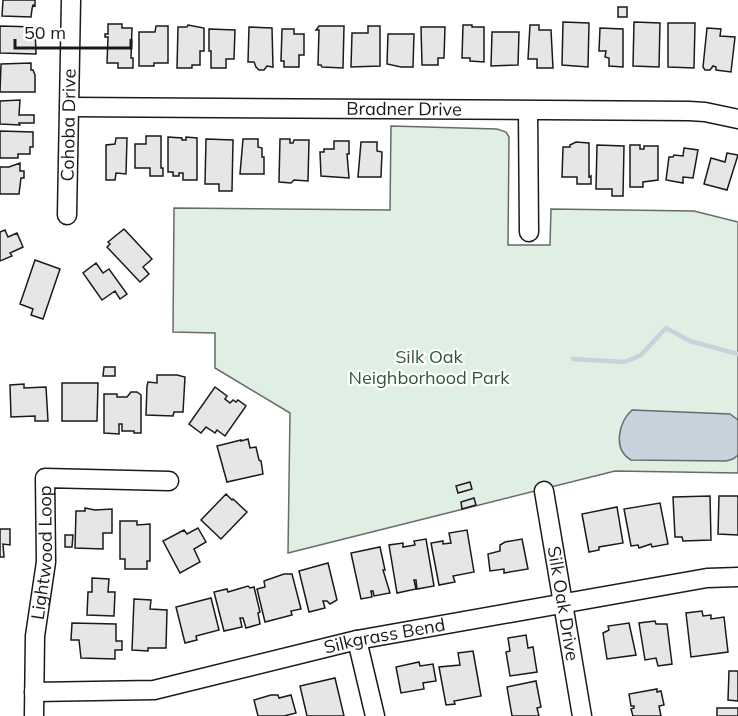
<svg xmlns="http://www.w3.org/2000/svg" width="738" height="716" viewBox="0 0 738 716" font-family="Mulish,sans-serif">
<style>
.green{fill:#e0efe3;stroke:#6a6a6a;stroke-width:1.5}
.water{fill:#c6d2dc;stroke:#6a6a6a;stroke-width:1.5}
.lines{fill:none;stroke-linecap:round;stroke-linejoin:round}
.stream{stroke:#c6d2dc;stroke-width:4.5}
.building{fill:#e6e6e6;stroke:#1a1a1a;stroke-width:1.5}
.minor-casing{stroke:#1a1a1a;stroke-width:21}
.minor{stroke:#fff;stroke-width:18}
.labels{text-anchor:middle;stroke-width:4.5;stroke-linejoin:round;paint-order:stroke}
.street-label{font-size:18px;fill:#1a1a1a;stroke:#fff}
.park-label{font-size:18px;fill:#2b5a34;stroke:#fff}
</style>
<rect width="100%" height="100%" fill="#fff"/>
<!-- green -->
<path class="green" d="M391 126 497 129 506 132 509 137 508 245H550L551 209 694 211 738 222V473L615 471 288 553 290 413 215 368V333L173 332 174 208 390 210Z"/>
<!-- water -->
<path class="water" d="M632 410 730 414 738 420V455L733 459 726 461 631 460C612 449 619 422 632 410Z"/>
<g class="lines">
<!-- stream -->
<path class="stream" d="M573 359 625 362 641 355 666 328 690 341 738 354"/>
</g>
<!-- building -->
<path class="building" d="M3 0H35V6L33 5 32 9 31 17 2 16Z
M618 7H627V17H618Z
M563 22 589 23 588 67 562 65Z
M634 22 660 23 659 67 633 66Z
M668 23H695L694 68 668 67Z
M108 24H122V28H132L131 58H133V68H118V63H107L108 37H105V34H108Z
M188 25 204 28V51H200V65H192V68H177L178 27H187Z
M463 25H472V27H484V62L470 61V58H462Z
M530 25H539V30H551L553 68H537V59H528Z
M0 26 35 27 36 54 0 53Z
M156 26H168V63H154V66H139V32H155Z
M319 26H344L343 68 322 67 321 65H318L319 30H316Z
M368 26H380V66L351 67 352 33H368Z
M249 27 272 28 273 67 267 66 264 70H259L256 67 254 62H248Z
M421 27H445L444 58H438V65H422Z
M600 28 623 29V67L609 66V58L605 57 606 51H599Z
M707 28 721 29 720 36 735 37 731 72 716 70V67L713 66 710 70H705L703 67Z
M209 29 235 30 234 59H226V68H211V51H209Z
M282 29H294V34H304V55H299V67H284V61H281Z
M492 32H519L518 65 491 66Z
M388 34H414L413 67H401L387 64Z
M31 63V70H33L35 75V92H0L1 64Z
M20 100 19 115H34V123H19L20 125 0 124V101Z
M0 131 33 132V147H30V154H18V158H0Z
M146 136H161V168H163V176H150V168H135V144H146Z
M168 137 182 138V140H186V137L197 138V180H183V173H179V176H173V172H168Z
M116 138H127L126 174 116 173 115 180H106V145L115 144Z
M206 139 233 140 232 191H219V184H205Z
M243 139H258V147L262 148V157H264V174H240Z
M280 139H290V143H293L294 140H309L308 181 294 180 291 183 279 182Z
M334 141H349V154H347L349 178 321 176 320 152H324V149H334Z
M361 142H377V151L382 152 381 177H358Z
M576 142 589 143V177L591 176V184H577V177H562L563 147H570V145Z
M597 145 624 146 623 196H612V189H596Z
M630 145H640V149H644V146H658V180L643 182V187H630Z
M684 148 698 150 693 178 683 177V183L666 180 669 157H673L674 155 683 156Z
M727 153 738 155 727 190 704 184 711 158 725 162Z
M20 163V171H24V178H21L19 194H0V167H9Z
M124 229 152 259 143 267 149 274 140 282 107 247 110 244 108 242Z
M5 230 8 237 17 233 23 247 10 253 12 256 0 261V232Z
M35 260 60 269 43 319 31 315 33 309 20 304Z
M96 263 103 273 109 269 127 294 120 299 115 291 102 300 83 273Z
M104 367H115V376H103Z
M157 375H177L185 377 183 412H174L173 416 146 415 147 386 148 382 157 383Z
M62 383H98L97 421H62Z
M24 384V388L46 387 48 421H35V416L11 417 10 385Z
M215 387 227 396 225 399 230 403 233 400 236 402 238 400 246 406 225 436 217 430 215 433 206 427 201 433 189 424Z
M131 392H137L141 395V433H134V431H122V424H119V434L104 433V394H117V397H127Z
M248 439 250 448 256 447 259 460 261 461 263 474 227 482 217 446 241 440V441Z
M470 482 472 489 458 493 456 486Z
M226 494 232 500 233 499 247 512 221 539 201 520Z
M710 496 711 540 683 541 682 537H675L673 497Z
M719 496H738V535L718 534Z
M474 498 476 505 462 509 461 502Z
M660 503 668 544 652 547 651 544 639 548 638 545 631 546 624 509Z
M617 507 623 543 599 547V550L589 552 582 514Z
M85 508 95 510 112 509V533H103V549L75 548 76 511H85Z
M120 521H137V525L150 524V561H147V569H125V559H120Z
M198 528 206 542 194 549 200 562 180 573 163 541 184 530 187 534Z
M0 529H10V545L3 544 4 557H0Z
M467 530 474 572 453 576 455 582 439 585 431 543 443 541V544L451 543 449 533Z
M65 535H73L72 547H65Z
M426 539 434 586 417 589 416 580H414L416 589 397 593 389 545 403 543V547L415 545 414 541Z
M522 539 528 569 504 573V569L490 571 488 554 500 551V545L505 542Z
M380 547 385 570H383L390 593 374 596 373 591H371L372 597 361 599 351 553Z
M328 563 337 600 330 604 327 601H323L325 608 309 612 299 571Z
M284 574H292L301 609 291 611 292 615 265 622 257 589 265 587 264 581Z
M92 578 109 579 108 592H115L114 616 87 615 88 592H92Z
M248 586 250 588 254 587 260 612 258 613 260 624 246 628 243 618H240L242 627 224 631 214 592 227 589 228 592Z
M211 598 219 630 196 636 197 640 185 643 176 607Z
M134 599 151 600 150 609 167 610 166 648H148V651L132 650Z
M702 611 703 616 711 615V619L724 617 728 652 691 657 686 613Z
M655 621 656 624H667L672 664 658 666 656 658 645 660 639 623Z
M72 623 116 624V641H122V650H115V659L81 658 79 640H71Z
M629 623 636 655 607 659 603 633 609 630 608 626Z
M526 635 528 648 533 647 537 672 510 676 506 652 510 651 508 638Z
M473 651 481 696 454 701 455 704 446 705 439 667 460 665 458 653Z
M419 662 420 666 433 664 436 681 423 683 424 689 401 693 396 667Z
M729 671H738V701L728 700Z
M335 678 344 716H307L300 686Z
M536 681 541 707 537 708 539 716H512L507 687Z
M657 689V692L661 691 664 705 659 706 661 716H633L631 709 634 708V706H631L629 694Z
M271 695H278L279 698 291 695 296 713 284 716H258L254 700Z
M717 708H738V716H717Z"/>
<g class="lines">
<defs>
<g id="minor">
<path id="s1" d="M70 107 689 111 705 112 738 119"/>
<path d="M528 111 529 232"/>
<path id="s2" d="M67 215 71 0"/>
<path id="s3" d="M544 491 582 716"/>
<path d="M357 640 375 716"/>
<path id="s4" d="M34 692 154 690 357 640 707 578 738 577"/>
<path id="s5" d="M34 716 35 636 46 562 45 478 169 481"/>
</g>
</defs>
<!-- minor casing -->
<use href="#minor" class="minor-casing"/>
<!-- minor -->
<use href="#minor" class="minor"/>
</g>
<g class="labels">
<!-- street labels -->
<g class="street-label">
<text dy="6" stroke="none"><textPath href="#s1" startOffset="334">Bradner Drive</textPath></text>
<text dy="6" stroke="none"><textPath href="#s2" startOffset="90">Cohoba Drive</textPath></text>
<text dy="6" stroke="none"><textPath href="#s5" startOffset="164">Lightwood Loop</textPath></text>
<text dy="6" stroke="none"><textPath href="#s3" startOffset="114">Silk Oak Drive</textPath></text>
<text dy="6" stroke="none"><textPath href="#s4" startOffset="357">Silkgrass Bend</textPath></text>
</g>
<!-- park labels -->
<g class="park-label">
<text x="429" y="363">Silk Oak<tspan x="429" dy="21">Neighborhood Park</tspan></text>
</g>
</g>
<!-- scale -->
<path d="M15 39v9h116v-9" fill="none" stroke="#1a1a1a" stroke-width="3"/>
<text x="24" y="39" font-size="18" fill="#1a1a1a" stroke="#ffffff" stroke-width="4.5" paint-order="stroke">50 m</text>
</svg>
